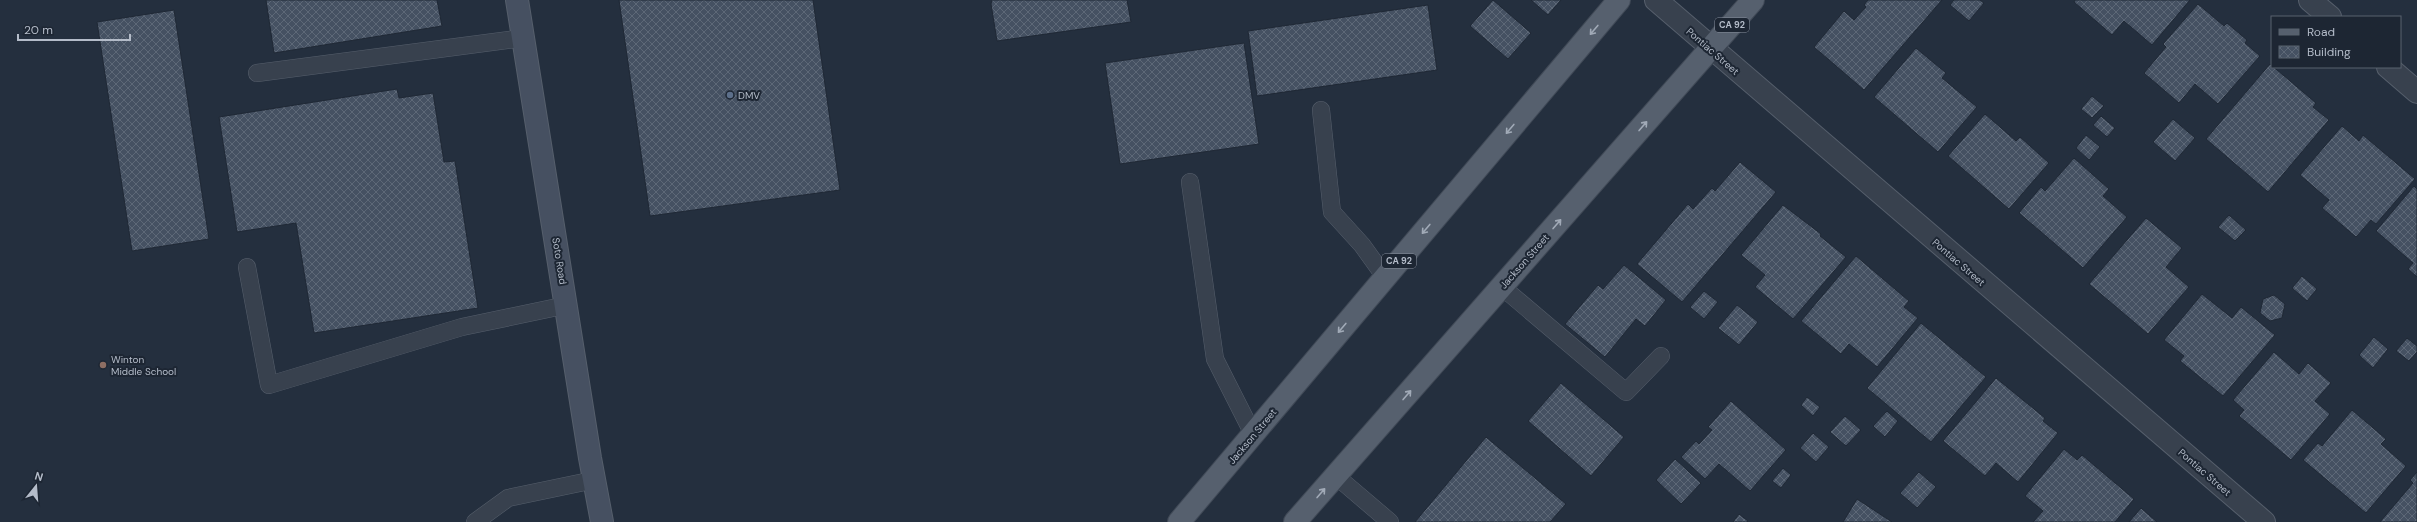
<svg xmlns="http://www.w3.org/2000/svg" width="2417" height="522" viewBox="0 0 2417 522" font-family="'DM Sans',sans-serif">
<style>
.building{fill:url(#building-cross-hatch);stroke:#1f2835}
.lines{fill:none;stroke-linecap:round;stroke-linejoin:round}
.lane-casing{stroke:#565f6c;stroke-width:18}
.street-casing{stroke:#565f6c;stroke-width:24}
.secondary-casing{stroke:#565f6c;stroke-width:24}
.primary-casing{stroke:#414a57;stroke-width:24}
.lane{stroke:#38414e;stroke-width:17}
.street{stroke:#38414e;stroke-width:22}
.secondary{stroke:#465061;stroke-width:22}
.primary{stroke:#56606e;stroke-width:22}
.oneway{stroke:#a1aab7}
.service-dot{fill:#5c6f8a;stroke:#1d2633;stroke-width:1.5}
.education-dot{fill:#8d6e63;stroke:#1d2633;stroke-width:1.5}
.labels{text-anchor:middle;stroke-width:4;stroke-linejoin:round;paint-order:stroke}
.shield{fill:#1d2633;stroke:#878f9c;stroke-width:1}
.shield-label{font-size:9px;font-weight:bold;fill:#b4bcc9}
.street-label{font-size:10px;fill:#b4bcc9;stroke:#1d2633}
.poi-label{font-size:10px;fill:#b4bcc9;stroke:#1d2633;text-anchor:start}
</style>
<defs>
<pattern id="building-cross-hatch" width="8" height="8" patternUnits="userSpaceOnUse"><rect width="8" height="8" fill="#455162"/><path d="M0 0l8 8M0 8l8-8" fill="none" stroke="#5d6877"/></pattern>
</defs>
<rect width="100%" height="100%" fill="#242f3e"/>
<!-- building -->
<path class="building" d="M266 0H437L442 26 274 53Z
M619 0H813L840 190 650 216Z
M992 0H1127L1131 22 997 41 991 4Z
M1493 0 1531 33 1508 59 1470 26Z
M1531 0H1561L1548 15Z
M1868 0H1942L1864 90 1814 47 1844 11 1854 20 1866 7 1864 5Z
M1954 0H1980L1984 3 1969 21 1950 5Z
M2075 0H2190L2152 45 2124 21 2112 35 2074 2Z
M2198 4 2224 26 2227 23 2247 40 2245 43 2260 56 2218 104 2195 84 2179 103 2144 73 2166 47 2163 44Z
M1428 5 1437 70 1257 96 1248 31Z
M174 10 209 239 132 251 97 22Z
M1244 43 1259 144 1120 164 1105 63Z
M1916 48 1946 73 1942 78 1977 107 1938 152 1874 97Z
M2270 64 2316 103 2313 107 2329 120 2268 192 2206 139Z
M397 89 399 98 433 93 444 162 455 161 478 308 314 333 296 223 237 232 219 117Z
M2092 96 2104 106 2092 118 2081 109Z
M1985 114 2016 141 2020 137 2049 163 2009 209 1948 156Z
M2101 116 2115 128 2107 137 2093 125Z
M2173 119 2195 138 2175 161 2153 142Z
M2342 126 2359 141 2363 135 2415 179 2376 224 2371 220 2356 237 2322 208 2329 200 2300 175Z
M2086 135 2100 147 2089 160 2076 148Z
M2074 158 2109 189 2103 196 2127 217 2083 268 2019 213 2041 187 2045 191Z
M1740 162 1776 192 1682 302 1637 264 1688 204 1693 209 1712 188 1715 191Z
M2414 186 2417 189V277L2408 269 2413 263 2376 231Z
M1783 205 1821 234 1820 236 1846 257 1793 319 1755 287 1765 275 1741 255Z
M2229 215 2246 230 2235 241 2218 227Z
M2146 218 2182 248 2166 267 2189 287 2148 334 2089 284Z
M1856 256 1909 301 1904 307 1918 318 1877 367 1849 344 1841 354 1801 321Z
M1624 265 1666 300 1645 326 1636 319 1605 357 1565 324 1598 285 1603 289Z
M2302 276 2317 289 2307 301 2292 288Z
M1704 291 1718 302 1704 319 1690 307Z
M2202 294 2232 318 2241 307 2275 335 2223 396 2180 361 2184 356 2164 340Z
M2274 295 2285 304 2282 318 2270 321 2260 313 2263 299Z
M1737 305 1758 322 1739 345 1718 328Z
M1921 323 1986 377 1931 442 1867 388Z
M2374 337 2388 349 2373 368 2359 355Z
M2407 338 2417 346V352L2409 361 2396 351Z
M2274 352 2299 374 2308 363 2331 383 2315 401 2330 414 2291 460 2239 416 2244 410 2233 400Z
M1996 378 2045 418 2043 421 2058 433 2018 482 1996 463 1985 476 1943 441Z
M1561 383 1624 437 1591 476 1528 421Z
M1807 397 1820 407 1813 416 1801 405Z
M1731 401 1786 450 1750 491 1719 464 1705 479 1681 457 1696 441 1699 444 1712 430 1708 427Z
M2352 410 2386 439 2381 444 2406 466 2366 513 2303 460 2318 443 2322 446Z
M1887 411 1898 421 1885 437 1873 426Z
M1845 416 1861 430 1846 446 1830 432Z
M1813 433 1829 447 1816 462 1800 448Z
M1486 437 1566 504 1550 522H1415Z
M2064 449 2077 460 2082 455 2134 499 2115 522H2033L2043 511 2025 496Z
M1675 459 1701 483 1681 504 1656 480Z
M1783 468 1791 475 1781 488 1772 481Z
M1919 472 1936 487 1917 508 1900 493Z
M2417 472V522H2380L2413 483 2410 480Z
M1857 499 1892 522H1843Z
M2141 508 2157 522H2129Z
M1739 514 1748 521 1747 522H1733Z"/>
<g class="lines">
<defs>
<path id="lane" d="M257 73 523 38
M1321 110 1332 212 1362 245 1385 277
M1190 182 1215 359 1253 434
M247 267 269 385 462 327 567 305
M1502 287 1626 392 1661 356
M1336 476 1390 522
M475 522 508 498 594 480"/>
<path id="street" d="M1656 0 2264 522
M2310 0 2330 17
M2388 67 2417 92"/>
<path id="secondary" d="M517 0 590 458 602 522"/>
<path id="primary" d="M1179 522 1619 0
M1295 522 1753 0"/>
</defs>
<!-- lane casing -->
<use href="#lane" class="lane-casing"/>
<!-- street casing -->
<use href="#street" class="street-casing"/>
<!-- secondary casing -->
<use href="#secondary" class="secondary-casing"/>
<!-- primary casing -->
<use href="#primary" class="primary-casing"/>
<!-- lane -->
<use href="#lane" class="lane"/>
<!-- street -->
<use href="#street" class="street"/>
<!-- secondary -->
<use href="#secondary" class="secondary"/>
<!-- primary -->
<use href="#primary" class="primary"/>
</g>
<!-- one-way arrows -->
<defs><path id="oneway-shaft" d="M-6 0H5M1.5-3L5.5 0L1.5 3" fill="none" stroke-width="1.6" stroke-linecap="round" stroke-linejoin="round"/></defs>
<g class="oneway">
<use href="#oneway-shaft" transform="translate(1594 30) rotate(130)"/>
<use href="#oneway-shaft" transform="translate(1643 126) rotate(-49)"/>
<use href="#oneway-shaft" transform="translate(1510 129) rotate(130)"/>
<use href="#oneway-shaft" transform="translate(1557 224) rotate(-49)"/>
<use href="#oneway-shaft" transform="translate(1426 229) rotate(130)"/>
<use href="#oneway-shaft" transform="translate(1342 328) rotate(130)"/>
<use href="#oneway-shaft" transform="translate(1407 395) rotate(-49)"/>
<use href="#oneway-shaft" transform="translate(1321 493) rotate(-49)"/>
</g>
<!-- markers -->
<circle class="service-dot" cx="730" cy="95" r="4"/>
<circle class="education-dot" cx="103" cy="365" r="4"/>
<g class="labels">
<!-- shield labels -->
<g class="shield">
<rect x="1715" y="18" width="34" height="14" rx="3"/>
<rect x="1382" y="254" width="34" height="14" rx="3"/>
</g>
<g class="shield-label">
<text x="1732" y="28">CA 92</text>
<text x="1399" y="264">CA 92</text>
</g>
<!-- street labels -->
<g class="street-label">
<text transform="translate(1713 51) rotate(41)" y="4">Pontiac Street</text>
<text transform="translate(560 261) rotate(81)" y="4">Soto Road</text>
<text transform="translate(1524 261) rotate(-49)" y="4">Jackson Street</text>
<text transform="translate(1959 262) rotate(41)" y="4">Pontiac Street</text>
<text transform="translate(1252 436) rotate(-50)" y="4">Jackson Street</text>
<text transform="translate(2205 472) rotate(41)" y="4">Pontiac Street</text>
</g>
<!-- poi labels -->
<g class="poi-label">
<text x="738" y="99">DMV</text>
<text x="111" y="363">Winton<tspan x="111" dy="12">Middle School</tspan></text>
</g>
</g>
<!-- legend -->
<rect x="2271" y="16" width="130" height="52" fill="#1d2633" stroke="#59626f"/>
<rect x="2279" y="29" width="20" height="6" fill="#56606e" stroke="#59626f"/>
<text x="2307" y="36" font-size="12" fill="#b4bcc9">Road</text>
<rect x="2279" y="46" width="20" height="12" fill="url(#building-cross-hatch)" stroke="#59626f"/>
<text x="2307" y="56" font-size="12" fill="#b4bcc9">Building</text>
<!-- north arrow -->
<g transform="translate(36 486) rotate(17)" stroke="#1d2633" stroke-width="3" paint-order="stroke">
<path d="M0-3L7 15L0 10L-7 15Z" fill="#b4bcc9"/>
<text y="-6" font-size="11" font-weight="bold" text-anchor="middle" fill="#b4bcc9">N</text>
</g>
<!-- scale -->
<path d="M18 34v6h112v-6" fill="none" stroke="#b4bcc9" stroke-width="2"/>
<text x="24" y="34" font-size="12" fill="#b4bcc9" stroke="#1d2633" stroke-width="3" paint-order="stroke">20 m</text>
</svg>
